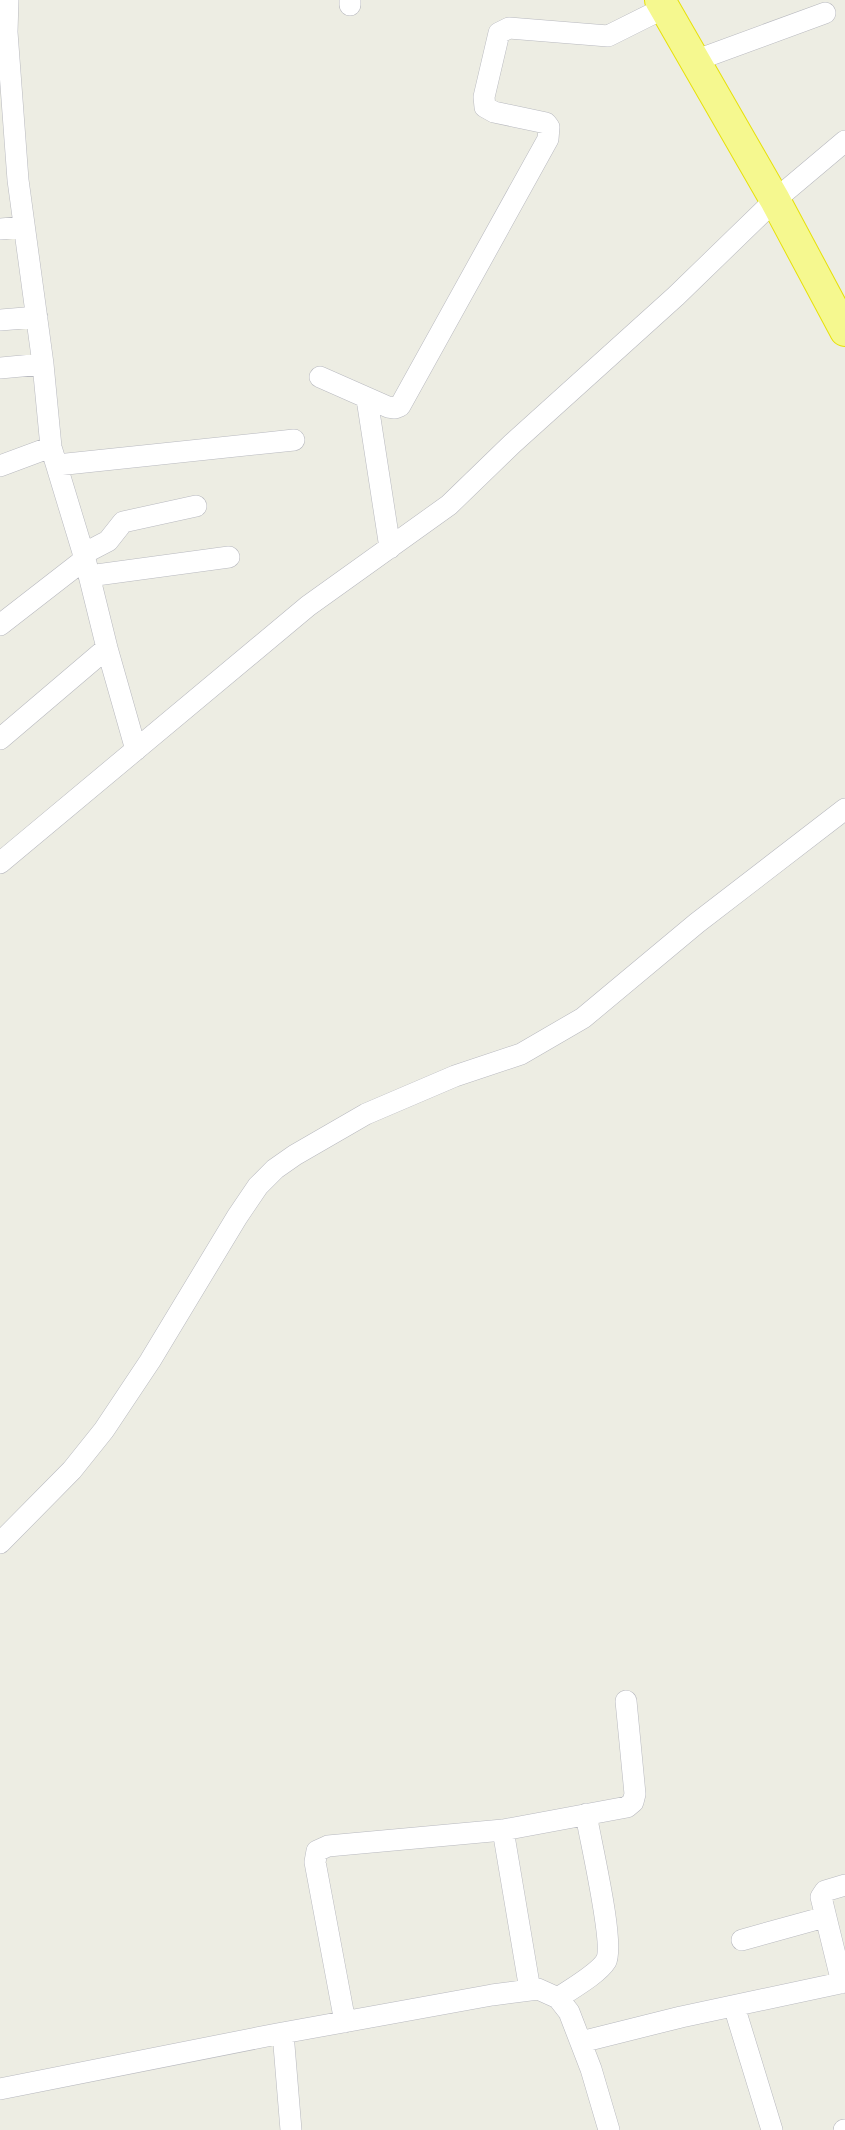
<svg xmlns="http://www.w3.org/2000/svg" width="845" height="2130" viewBox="0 0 845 2130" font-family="'Open Sans',sans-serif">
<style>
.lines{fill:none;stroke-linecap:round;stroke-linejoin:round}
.minor-casing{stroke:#b8b9bf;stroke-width:22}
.highway-casing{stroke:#e7e109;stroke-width:32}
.minor{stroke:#fff;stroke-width:21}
.highway{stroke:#f5f88f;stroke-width:30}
</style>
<rect width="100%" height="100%" fill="#edede3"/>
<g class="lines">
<defs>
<path id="minor" d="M8 0 7 32 18 180 43 364 51 447 85 559 107 648 136 750
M350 5V0
M694 61 825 13
M0 229 24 227
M0 320 37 317
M0 368 43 364
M320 377 388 407 395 408 400 406 548 139 549 127 546 123 494 112 485 107 484 97 499 33 509 28 608 36 664 8
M367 399 390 548
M57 465 294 440
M0 466 51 447
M83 554 108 541 123 522 196 506
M89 576 229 557
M0 625 85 559
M0 739 107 648
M0 863 308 606 449 505 512 444 676 296 775 200 845 141
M0 1543 72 1470 104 1430 150 1361 237 1217 258 1186 275 1169 295 1155 366 1114 455 1076 521 1054 583 1018 697 923 845 809
M503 1830 530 1990
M742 1940 825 1917
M842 1983 821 1897 825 1891 845 1885
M558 1998C571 1989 598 1974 606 1961 615 1944 590 1839 586 1814
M734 2006 772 2130
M345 2022 315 1862 317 1851 328 1846 503 1830 627 1807 633 1802 635 1794 626 1701
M283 2033 291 2130
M581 2042 681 2017 845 1982
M0 2089 277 2034 492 1995 538 1989 558 1998 569 2012 591 2069 609 2130
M844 2130H845"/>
<path id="highway" d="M660 0 775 200 845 331"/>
</defs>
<!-- minor casing -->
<use href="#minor" class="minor-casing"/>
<!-- highway casing -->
<use href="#highway" class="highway-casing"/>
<!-- minor -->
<use href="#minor" class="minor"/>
<!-- highway -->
<use href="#highway" class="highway"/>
</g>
</svg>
